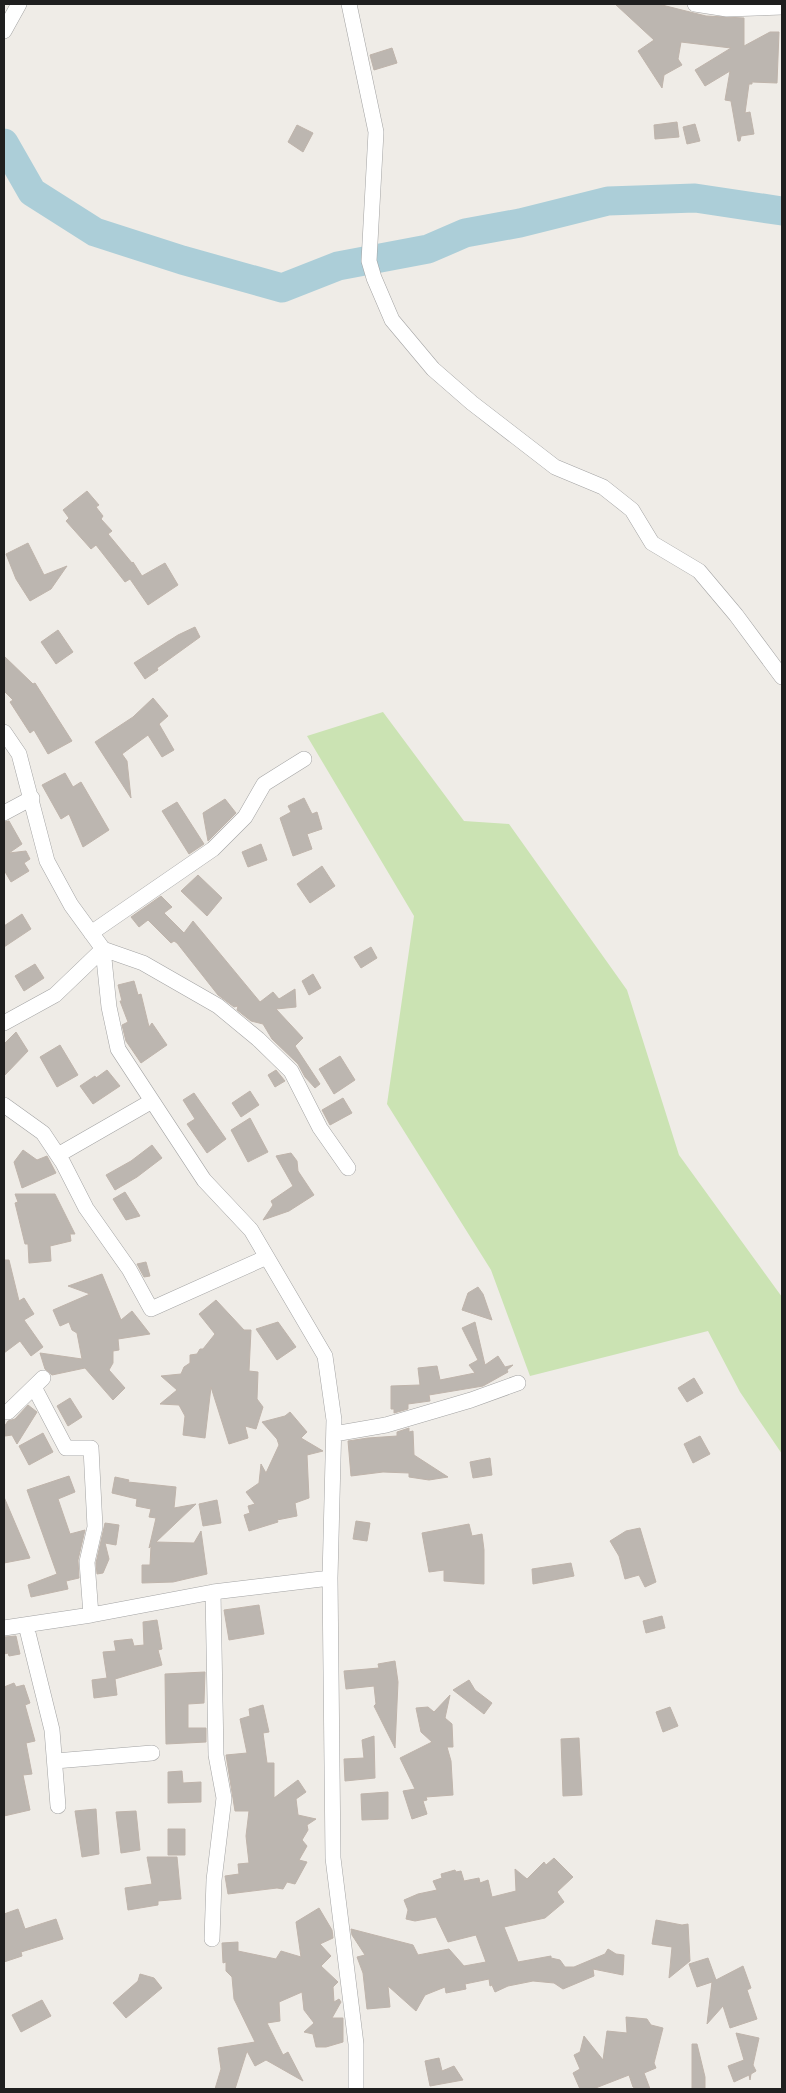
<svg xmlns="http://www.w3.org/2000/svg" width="786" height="2093" viewBox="0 0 786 2093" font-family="'Roboto Condensed',sans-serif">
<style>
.grass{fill:#cbe3b3}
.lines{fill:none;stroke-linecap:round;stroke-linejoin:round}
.river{stroke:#acced8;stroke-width:29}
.building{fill:#bcb6b0;stroke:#bfb4ab}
.minor-casing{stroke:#a3a3a3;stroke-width:16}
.minor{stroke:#fff;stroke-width:15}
</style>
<rect width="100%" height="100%" fill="#efece7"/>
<!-- grass -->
<path class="grass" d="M383 712 464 821 509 824 627 990 679 1155 782 1297V1454L740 1392 708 1331 530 1376 491 1270 387 1104 414 916 307 736Z"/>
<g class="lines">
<!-- river -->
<path class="river" d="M4 143 32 192 95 232 182 260 282 288 338 266 428 249 465 233 520 223 608 201 695 198 782 211"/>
</g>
<!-- building -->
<path class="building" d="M615 4H658L706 16 744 18V46L770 32H779L777 83 752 82V84H749L745 113 750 112 754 134 741 136 740 141H738L731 101 725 100 730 71 705 86 695 70 731 48 681 42 678 59 682 65 664 75 662 88 638 51 654 40Z
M392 48 397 63 374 70 370 55Z
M677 122 679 137 655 139 654 125Z
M695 124 700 141 687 144 683 127Z
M297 125 313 133 303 152 288 142Z
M87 491 99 505 96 507 103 516 101 519 112 531 108 534 132 563 133 562 142 576 165 563 178 585 148 605 130 579 125 582 96 545 91 549 66 521 69 518 63 510Z
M28 543 44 575 67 566 51 589 30 601 16 579 6 554Z
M195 627 200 637 164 663 157 668 158 670 145 679 134 663 178 635Z
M58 630 73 652 56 664 41 642Z
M4 656 33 684 35 683 72 741 48 754 34 730 30 733 10 702 13 700 4 691Z
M153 698 168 716 159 724 174 750 162 757 148 735 122 754 127 761 131 798 95 742 133 717Z
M65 773 73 787 81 782 109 830 83 847 69 814 61 819 42 785Z
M304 798 312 814 317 812 322 829 307 834 312 849 293 856 280 818 291 812 288 806Z
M225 799 236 813 208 841 203 813Z
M177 802 204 844 189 854 162 811Z
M9 821 22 844 9 853 26 851 30 859 24 863 29 871 11 882 4 870V822Z
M261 844 267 860 248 867 242 852Z
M322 866 335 886 310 903 297 884Z
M198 875 222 898 207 916 181 891Z
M161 896 172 907 164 913 184 933 193 921 260 1002 273 992 279 999 295 989 296 1007 276 1009 303 1038 295 1046 320 1084 315 1088 305 1077 298 1064 272 1039 263 1024 251 1021 237 1010 238 1006 234 1007 218 995 177 943 174 941 171 943 148 920 139 927 131 917Z
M22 914 31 929 4 947V926Z
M371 947 377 958 361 968 354 957Z
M35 964 44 978 24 991 15 976Z
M313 974 321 988 309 995 302 981Z
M134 981 138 995 141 994 149 1027 152 1023 167 1045 141 1063 126 1041 122 1025 128 1022 120 1001H122L118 985Z
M16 1032 28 1051 4 1076V1044Z
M60 1045 78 1075 57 1087 40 1057Z
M340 1056 355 1080 334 1094 319 1069Z
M107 1070 120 1086 93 1104 80 1086 95 1076 96 1078Z
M276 1070 285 1081 275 1087 268 1075Z
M250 1091 259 1105 241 1117 232 1103Z
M194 1093 226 1139 207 1153 187 1124 195 1119 183 1100Z
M343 1098 352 1113 330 1125 322 1110Z
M250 1118 268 1152 248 1162 231 1130Z
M152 1145 162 1158 137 1177 115 1190 106 1175 131 1161Z
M23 1150 37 1160 47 1156 56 1173 22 1188 14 1162Z
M291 1153 297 1161 298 1171 314 1195 289 1211 263 1220 273 1205 271 1201 293 1186 276 1156Z
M125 1192 140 1216 126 1220 113 1199Z
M15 1194H55L75 1234H70L71 1241 50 1246 51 1261 29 1263 28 1244H25L15 1203 18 1202Z
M4 1260H9L19 1301 24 1298 34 1314 24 1320 43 1347 31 1356 20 1341 4 1353Z
M146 1262 150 1276 144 1277 137 1264Z
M102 1274 121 1320 132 1311 150 1334 118 1339 119 1350 113 1351V1363L109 1370 125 1388 113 1400 85 1368 52 1375 45 1369 40 1353 82 1359 77 1333 72 1330 69 1322 60 1326 53 1310 90 1294 68 1286Z
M478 1287 483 1294 492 1320 462 1310 468 1293Z
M216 1300 244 1330H251L249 1371 258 1372 257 1399 263 1407 256 1429 245 1426 248 1438 229 1444 211 1387 205 1438 183 1435 185 1416 179 1405 160 1404 177 1390 161 1376 181 1374 184 1367 190 1363V1355L197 1354 200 1349H203L215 1334 199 1314Z
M278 1322 296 1347 277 1360 256 1329Z
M475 1322 485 1365 498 1356 505 1367 513 1365 507 1370 508 1372 483 1386 429 1395 430 1401 408 1404V1409L394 1413V1409H391V1386L420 1385 418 1368 437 1366 440 1380 475 1373 469 1365 478 1360 462 1328Z
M694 1378 703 1393 687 1402 678 1388Z
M70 1398 82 1417 68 1426 57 1406Z
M28 1405 37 1412 17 1444 12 1435 5 1436 4 1427 8 1421 15 1419Z
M290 1412 307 1432 301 1438 323 1451 307 1455 309 1498 295 1503 297 1516 277 1520 278 1522 249 1531 244 1515 250 1513 248 1506 255 1504 246 1492 259 1483 261 1464 266 1473 279 1445 277 1439 262 1422 285 1416Z
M409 1428V1432L413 1431 414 1455 448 1477 429 1480 409 1477V1473L383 1472 351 1476 348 1441 368 1438 397 1436V1432Z
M43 1433 53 1452 29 1465 19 1446Z
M700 1436 710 1454 693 1463 684 1444Z
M490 1458 492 1475 473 1478 470 1462Z
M69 1476 75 1492 58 1499 70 1534 85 1530 78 1560 79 1578 66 1581 68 1589 31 1597 28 1585 57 1574 27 1490Z
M115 1477 129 1480 128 1482 176 1487 174 1508 196 1504 156 1542 194 1543 201 1531 207 1574 173 1582 142 1583V1565H150L151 1546 149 1548 156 1518 149 1517 151 1509 136 1506 137 1499 112 1493Z
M4 1497 30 1558 4 1563Z
M217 1500 221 1523 203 1526 199 1504Z
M356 1521 370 1523 367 1541 353 1539Z
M105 1523 119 1525 116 1545 105 1543 109 1559 103 1573 97 1574 96 1563Z
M469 1524 472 1536 482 1534 484 1550V1584L444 1581V1570L429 1572 422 1533Z
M640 1528 656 1582 645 1587 639 1575 625 1579 619 1556 610 1541 626 1531Z
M571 1563 574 1576 533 1584 532 1569Z
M259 1605 264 1634 229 1640 224 1610Z
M662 1616 665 1628 646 1633 643 1621Z
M157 1620 162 1649 158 1650 162 1665 115 1679 117 1695 94 1698 92 1680 107 1678 103 1652 116 1651 114 1641 132 1639 134 1646 144 1645 143 1622Z
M16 1636 20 1654 9 1656 8 1653 4 1654V1637Z
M395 1661 398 1682 395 1748 374 1706 376 1704 374 1686 346 1689 344 1671 379 1668 378 1664Z
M205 1672 204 1703 188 1704V1728H206V1742L166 1744 165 1674Z
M469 1680 475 1690 492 1703 484 1714 453 1690Z
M14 1683 16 1687 24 1685 30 1703 25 1705 35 1741 26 1743 32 1774 23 1775 30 1810 4 1816V1687Z
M450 1695 445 1718 452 1724 453 1747H447L451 1761 453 1795 426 1797 427 1800 423 1801 427 1814 412 1819 403 1791 415 1789 400 1758 432 1742 421 1732 416 1708 428 1707 434 1712Z
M263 1705 269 1732 263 1733 267 1763H274V1798L298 1780 306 1792 296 1799 298 1815 316 1819 307 1825 308 1830 302 1840 307 1846 299 1860 307 1862 295 1884 287 1882 283 1889 277 1888 228 1894 225 1876 239 1874 238 1864 249 1863 246 1836 249 1811H235L226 1755 247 1753 240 1719 250 1716 249 1709Z
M670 1707 678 1726 663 1732 656 1712Z
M374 1736 375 1778 345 1781 344 1759 364 1758 362 1740Z
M579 1738 582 1795 563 1796 561 1739Z
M182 1771 183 1783 201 1782V1802L168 1803V1772Z
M388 1792V1819L362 1820 361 1794Z
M96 1809 99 1854 82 1857 75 1811Z
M136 1811 140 1850 121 1853 116 1812Z
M168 1829H185V1855H168Z
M147 1857H177L181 1899 158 1901V1905L128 1910 125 1888 152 1884Z
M554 1858 573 1877 557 1892 564 1902 545 1918 504 1927 518 1962 551 1956V1958L560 1960 565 1967H574L605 1954 608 1949 616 1954 624 1955 623 1975 593 1969 594 1976 563 1989 554 1983 533 1981 508 1986 495 1992 492 1985 490 1986 489 1979 465 1984 466 1989 446 1993 445 1987 425 1995 416 2011 388 1986 390 2007 367 2009 363 1973 357 1957 365 1955 352 1935 351 1929 413 1945 418 1955 449 1949 464 1966 486 1962 476 1935 448 1942 436 1917 415 1921 406 1919 408 1910 404 1900 418 1894 437 1890 433 1881 442 1878 441 1874 455 1870 456 1872 461 1871 464 1881 479 1878 480 1883 488 1880 492 1897 516 1891 515 1869 527 1879 544 1862 546 1865Z
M319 1908 332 1930 333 1938 320 1944 331 1956 321 1966 338 1982 333 1987 334 2002 339 1999 341 2002 332 2018H343V2042L326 2047H316L313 2034 304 2032 314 2023 304 2010 302 1992 279 2002 280 2021 267 2023 283 2055 288 2052 303 2081 266 2060 255 2066 247 2051 235 2089H215L221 2069 218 2048 255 2042 234 1999 232 1977 226 1971V1962L223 1963 222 1943 238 1942V1951L276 1959 281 1951 301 1957 296 1922Z
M18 1909 25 1929 56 1919 63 1939 21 1952 22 1956 4 1962V1914Z
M656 1920 682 1925 688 1924 690 1961 669 1978 672 1947 652 1944Z
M708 1958 716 1980 743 1966 751 1988 747 1990 757 2019 730 2028 723 2006 707 2024 712 1982 697 1987 689 1964Z
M140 1974 154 1978 162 1988 126 2018 113 2003 138 1981Z
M42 2000 51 2016 21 2032 12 2015Z
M626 2017 647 2019 651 2025 663 2028 654 2063 656 2068 644 2073 650 2089H637L633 2087 629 2075 593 2089H580L573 2073 580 2069 574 2055 580 2052 584 2036 603 2060 607 2031 627 2033Z
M736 2033 759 2038 753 2065 756 2071 751 2074 750 2080 749 2075 734 2082 728 2066 744 2060Z
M692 2044H697L705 2077V2089H692Z
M439 2058 442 2071 454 2066 463 2080 430 2086 425 2061Z"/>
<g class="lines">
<defs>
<path id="minor" d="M349 4 376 132 369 261 374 278 392 320 433 369 472 403 555 467 603 487 632 510 652 543 699 571 736 615 782 677
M695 4 727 9 782 7
M4 31 19 4
M4 732 19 754 47 861 71 905 103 949 109 1007 118 1049 204 1180 251 1230 325 1356 334 1420 330 1578 333 1858 356 2044V2089
M4 813 32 798
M91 933 213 849 245 817 264 784 304 759
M103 949 143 963 218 1006 258 1039 291 1071 320 1128 348 1168
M4 1023 55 995 103 949
M4 1105 43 1133 63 1163 86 1208 129 1269 151 1309 267 1257
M58 1155 152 1101
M34 1387 66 1448H91L95 1527 87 1562 91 1615
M8 1412 43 1378
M334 1434 386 1425 471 1400 518 1383
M26 1625 52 1730 58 1806
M4 1628 91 1615 213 1592 330 1578
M55 1761 152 1753
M212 1939 214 1880 224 1798 216 1755 213 1592"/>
</defs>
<!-- minor casing -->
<use href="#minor" class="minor-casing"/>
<!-- minor -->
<use href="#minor" class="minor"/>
</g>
<!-- border -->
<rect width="786" height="2093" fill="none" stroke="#1f1f1f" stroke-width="10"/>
</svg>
